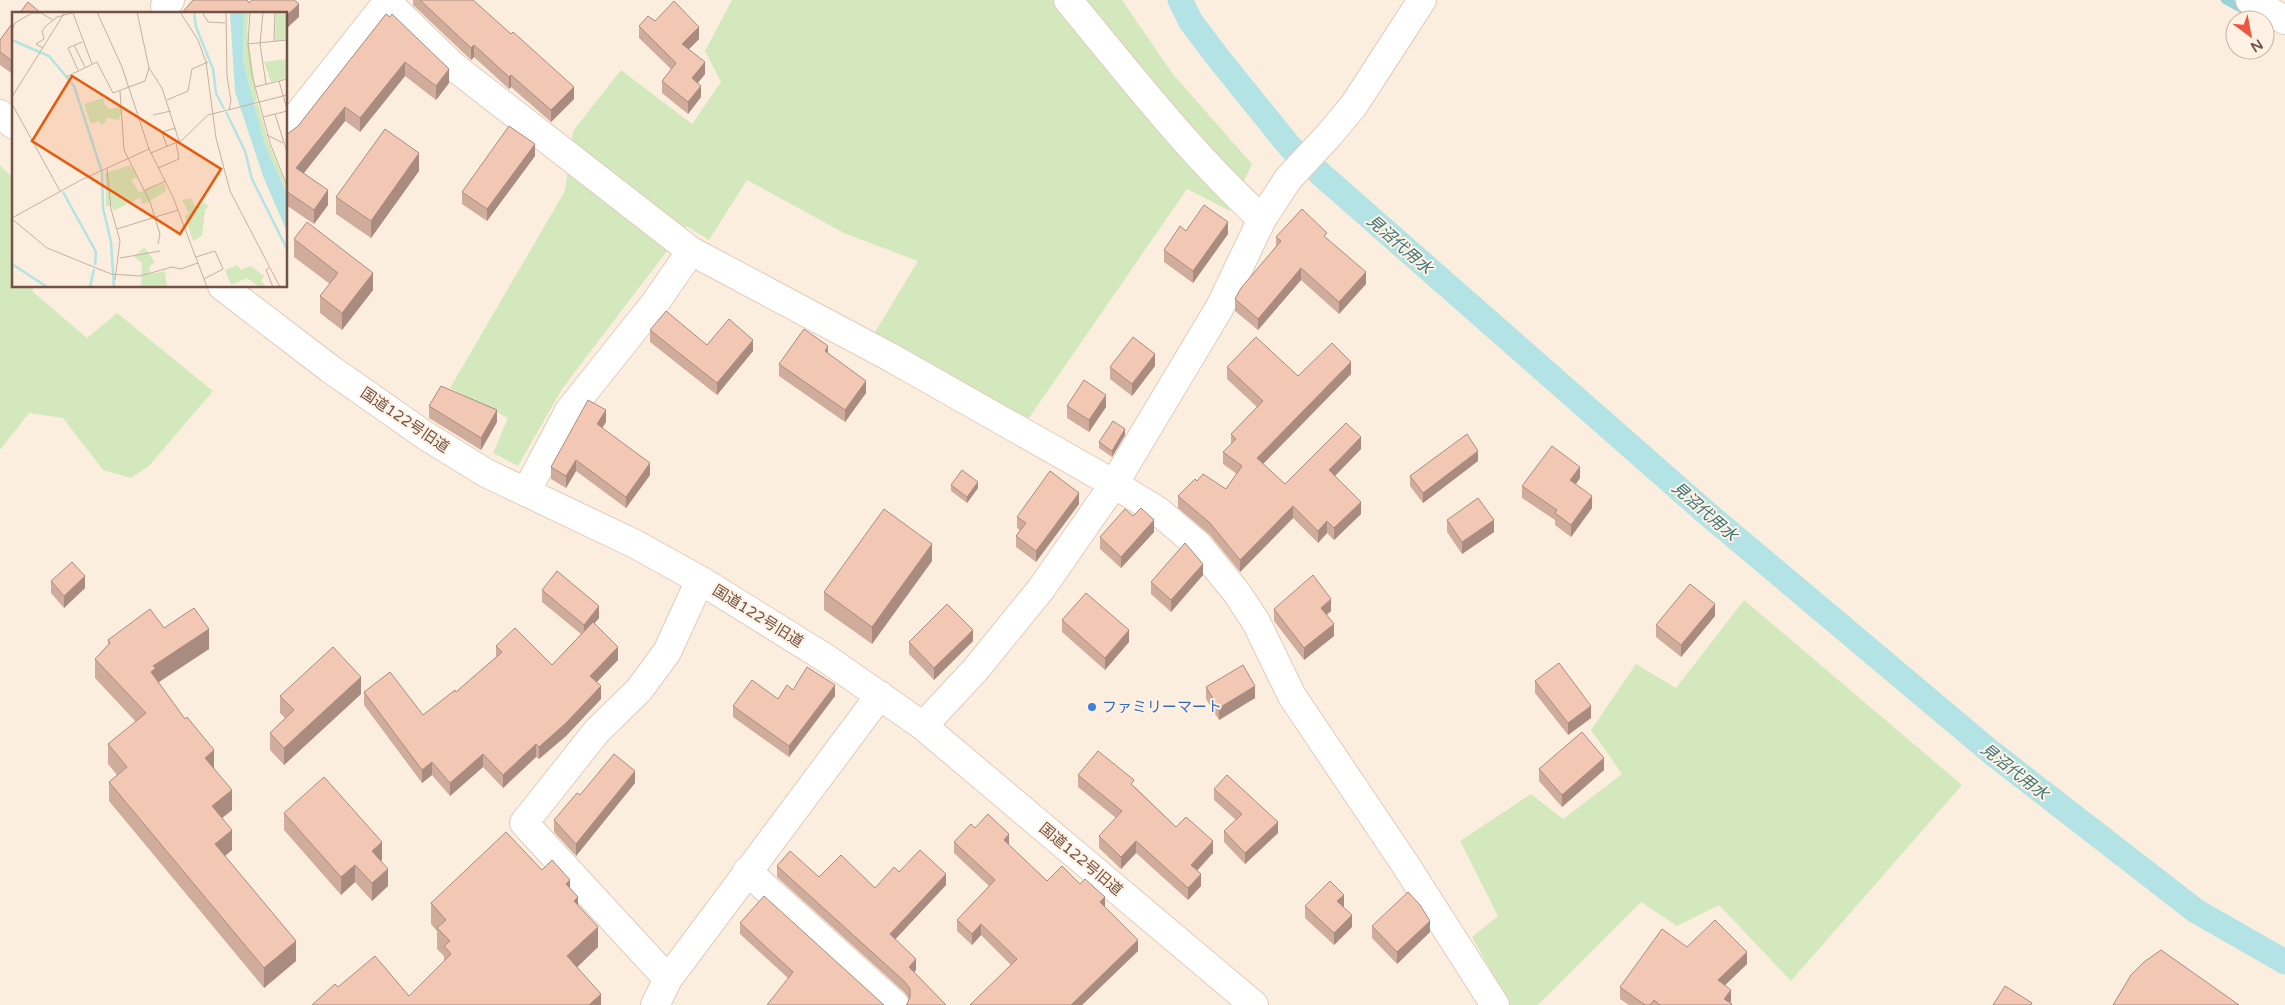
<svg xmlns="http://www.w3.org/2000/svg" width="2285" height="1005" viewBox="0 0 2285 1005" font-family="'Varela Round','Noto Sans JP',sans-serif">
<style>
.green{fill:#d3e9bd}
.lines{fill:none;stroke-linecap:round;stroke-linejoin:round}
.stream{stroke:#99d3d7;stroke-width:8}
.canal{stroke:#b3e3e5;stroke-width:25}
.minor-casing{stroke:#e2cbbd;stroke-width:30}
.minor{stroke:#fff;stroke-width:28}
.wall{fill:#d0ac9c}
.shaded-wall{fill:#a98c7f}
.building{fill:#f2c8b5;stroke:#a98c7f}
.shop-dot{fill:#3f7fe0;stroke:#fff2e4;stroke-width:2}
.labels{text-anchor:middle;stroke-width:4;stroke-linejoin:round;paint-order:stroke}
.street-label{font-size:15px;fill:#725246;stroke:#fff2e4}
.shop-label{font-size:15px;fill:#366cbe;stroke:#fff2e4;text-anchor:start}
.water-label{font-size:16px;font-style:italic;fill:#3a7478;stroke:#fff2e4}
.inset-river{fill:none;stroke:#b3e3e5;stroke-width:2.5}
.inset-road{fill:none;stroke:#c5b0a1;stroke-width:1}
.view{fill:#e8590c;fill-opacity:0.15;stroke:#e8590c;stroke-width:2.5}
.inset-edge{fill:none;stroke:#725246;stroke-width:2.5}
</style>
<rect width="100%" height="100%" fill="#fceede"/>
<!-- green -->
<path class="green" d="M732 0H1122L1172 73 1252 164 1230 211 1187 189 1029 418 952 383 875 332 918 261 846 234 747 180 709 240 686 226 562 389 518 466 493 453 508 418 450 388 565 191 573 131 621 70 692 124 721 82 705 51Z
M0 165 14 179V286H35L32 291 87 338 117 313 213 391 149 466 131 478 103 470 63 418 29 413 0 450Z
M1744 600 1962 785 1791 981 1719 905 1677 926 1641 902 1538 1005H1510L1472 937 1498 916 1460 841 1531 794 1563 819 1622 774 1591 730 1636 664 1676 688Z"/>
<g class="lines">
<!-- stream -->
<path class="stream" d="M2225 0 2247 12"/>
<!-- canal -->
<path class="canal" d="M1180 0 1191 22 1219 59 1291 148 1703 510 1992 753 2196 911 2285 962"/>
<defs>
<path id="minor" d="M385 0 453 66 691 251 890 357 1114 484 1158 511 1198 545 1237 593 1256 622 1292 696 1405 864 1495 1005
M1068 0C1130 75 1190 153 1262 219
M2250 0 2285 20
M165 6 170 0
M0 114 14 125
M286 130 389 0
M222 286 329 368 426 436 486 473 635 544 700 580 827 659 923 726 1254 1005
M526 492 569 411 655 303 691 251
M923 726 976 669 1041 589 1114 484 1220 307 1262 219 1288 179 1329 135 1354 105 1422 0
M747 871 895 1005
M668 979 524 823 597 731 639 690 667 652 700 580
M655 1005 668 979 880 695"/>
</defs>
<!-- minor casing -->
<use href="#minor" class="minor-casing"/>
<!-- minor -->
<use href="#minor" class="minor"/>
</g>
<!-- wall -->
<path class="wall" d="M413 0H473L574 99 551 122 511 87 509 89 474 57 471 60 413 5Z
M386 14 449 83 436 100 405 76 360 132 345 121 303 174 328 205 314 224 286 205V135L298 126Z
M14 21V75L0 65V40Z
M655 21 699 39 689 49 705 74 698 83 701 97 688 114 662 93V81L671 69 639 38V26Z
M535 156 487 221 462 204V192Z
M419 171 371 238 336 214V197Z
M1186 231 1228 234 1193 283 1164 262V250Z
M1276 237 1327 238 1366 284 1339 314 1301 280 1258 330 1235 311V299L1276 246Z
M294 239 373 290 342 330 320 313V296L330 284 294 257Z
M650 330 707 345 753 351 717 395 650 342Z
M828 354 866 393 845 422 779 376V364Z
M1155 366 1132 396 1110 379V367Z
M1227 367 1298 376 1351 374 1263 464 1285 484 1361 449 1335 476 1361 514 1334 540 1327 533 1318 543 1293 518 1240 572 1210 535 1178 508V496L1197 481 1226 489 1237 474 1223 464V452L1231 445V434L1257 407 1227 379Z
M429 406 497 422 481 450 429 418Z
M1067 406 1106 407 1089 432 1067 418Z
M606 422 602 428 650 475 626 508 576 471 566 488 551 479V467Z
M1125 435 1112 457 1099 448V442Z
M1478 461 1423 503 1410 486V476Z
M1580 478 1576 484 1592 508 1571 537 1555 525V520L1522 498V486Z
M951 485 978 488 967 503 951 491Z
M1079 504 1036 562 1016 547V536L1020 530 1017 528V517Z
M1133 516 1154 532 1121 568 1100 549V537Z
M1447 520 1494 532 1462 554 1447 532Z
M932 561 872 644 824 610V592Z
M1203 575 1171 612 1151 594V582Z
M51 581 85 588 64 608 51 593Z
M542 590 599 618 594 624 618 660 597 682 601 699 566 736 539 759 536 757 503 788 483 767 450 796 432 775 422 783 364 705V692L423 715 456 692 496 657V646L552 665 581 634 542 602Z
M1274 609 1331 611 1326 615 1334 636 1304 660 1274 621Z
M1715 616 1681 657 1656 637V625Z
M1062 620 1129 642 1105 670 1062 632Z
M164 628 209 649 158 682 214 769 232 810 222 818 232 850 225 856 296 961 264 988 109 801V782L117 775 108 764V744L136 722 95 678V659L108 645V640Z
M973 641 934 680 909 654V642Z
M1535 681 1591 718 1568 735 1535 693Z
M1206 687 1255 698 1219 720 1206 699Z
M793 690 835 696 789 757 733 717V706L778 699Z
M361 694 284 765 270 750V733L285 718 280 713V696Z
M1539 769 1604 770 1562 807 1539 781Z
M1078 775 1134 786 1176 827 1213 853 1197 871 1201 886 1188 900 1136 853 1121 869 1099 848V836L1116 818 1078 787Z
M635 783 576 856 554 832V820Z
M1214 789 1278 833 1245 864 1224 842V831L1236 820 1214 800Z
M284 813 382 860 381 861 388 886 372 901 355 882 341 895 284 830Z
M975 828 1009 845 1047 881 1080 884 1105 907 1138 951 1082 1005H970L1011 965 981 935 972 945 957 931V920L989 886 954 853V842Z
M777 866 819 877 875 888 899 872 946 885 895 939 916 970 914 972 946 1005 907 1004 909 999 905 993 777 877Z
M542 870 570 888 598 947 577 967 601 1005H312L338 987 409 996 444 961V956L437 949V931L431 924V903Z
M1305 906 1344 907 1352 927 1334 945 1305 918Z
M740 923 884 1005 788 978 740 934Z
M1372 926 1430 932 1397 964 1372 938Z
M1687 947 1747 964 1725 985 1731 1001 1730 1003 1732 1005H1629L1620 999V987Z"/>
<!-- shaded-wall -->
<path class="shaded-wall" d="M299 4V17L286 29V16Z
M699 27V39L682 56V44Z
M474 45V57L471 60V48Z
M405 62V76L360 132V118Z
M705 62V74L692 90V78Z
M449 69V83L436 100V86Z
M511 75V87L509 89V77Z
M701 86V97L688 114V102Z
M574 87V99L551 122V110Z
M345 107V121L296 183V168Z
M535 144V156L487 221V209Z
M419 153V171L371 238V221Z
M328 190V205L314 224V210Z
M1228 222V234L1193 283V271Z
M1301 268V280L1258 330V319Z
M1366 272V284L1339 314V302Z
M373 273V290L342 330V313Z
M753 340V351L717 395V383Z
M828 346V358L825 351Z
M1155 354V366L1132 396V384Z
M1351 362V374L1257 470V458Z
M866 381V393L845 422V410Z
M1106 395V407L1089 432V420Z
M497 410V422L481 450V438Z
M606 410V422L597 436V424Z
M1125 429V435L1112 457V451Z
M1361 437V449L1329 482V470Z
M1478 451V461L1423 503V493Z
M576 460V471L566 488V476Z
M650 463V475L626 508V497Z
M1580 467V478L1570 492V480Z
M978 482V488L967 503V497Z
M1079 493V504L1036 562V551Z
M1592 496V508L1571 537V525Z
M1361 502V514L1334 540V528Z
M1293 506V518L1240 572V560Z
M1154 520V532L1121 568V557Z
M1494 520V532L1462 554V542Z
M1327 521V533L1318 543V531Z
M932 544V561L872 644V627Z
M1203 564V575L1171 612V600Z
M85 576V588L64 608V596Z
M1331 599V611L1321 620V608Z
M1715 604V616L1681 657V645Z
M599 606V618L584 636V625Z
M1334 624V636L1304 660V648Z
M209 629V649L156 684 151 672 153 666Z
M973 630V641L934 680V668Z
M1129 630V642L1105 670V658Z
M618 647V660L590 689V676Z
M361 677V694L284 765V748Z
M835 685V696L789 757V746Z
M601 686V699L566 736 539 759V747Z
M1255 686V698L1219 720V708Z
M1591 706V718L1568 735V723Z
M536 744V757L503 788V775Z
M214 750V770L205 758Z
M483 754V767L450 796V783Z
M1604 758V770L1562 807V795Z
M432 762V775L422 783V770Z
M635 771V783L576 856V844Z
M232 790V810L212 826V806Z
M1278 822V833L1245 864V853Z
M232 830V850L215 864V844Z
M1009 834V845L1004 840Z
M1136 841V853L1121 869V857Z
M1213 841V853L1191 877V865Z
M382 842V860L372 868V851Z
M355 865V882L341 895V877Z
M388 869V886L372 901V883Z
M946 874V885L890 945V934Z
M1201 874V886L1188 900V888Z
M570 880V901L566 884Z
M1344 895V907L1337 913V901Z
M578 897V918L574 901Z
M1105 897V908L1100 902Z
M1352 915V927L1334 945V933Z
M1430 921V932L1397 964V952Z
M981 924V935L972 945V934Z
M598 927V947L567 977V956Z
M1138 940V951L1082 1005H1071Z
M296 941V961L264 988V968Z
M1747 952V964L1718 992V980Z
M916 959V970L909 978V967Z
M1731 990V1001L1728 1005 1724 999Z
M601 994V1005H589Z"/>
<!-- building -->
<path class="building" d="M193 0H247L249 3 252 0H294L299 4 286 16V14H181Z
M420 0H473L511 34 513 32 574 87 551 110 511 75 509 77 474 45 471 48Z
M674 1 699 27 682 44 705 62 692 78 701 86 688 102 662 81 676 63 639 26 648 16 655 21Z
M28 2 42 14H19Z
M386 14 390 17 392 14 449 69 436 86 405 62 360 118 345 107 296 168 328 190 314 210 286 191V135L298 126Z
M14 21V62L0 52V40Z
M509 126 535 144 487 209 462 192Z
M385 129 419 153 371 221 336 197Z
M1204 205 1228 222 1193 271 1164 250 1180 226 1186 231Z
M1302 209 1327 233 1324 236 1366 272 1339 302 1301 268 1258 319 1235 299 1241 288 1281 241 1276 237Z
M307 222 373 273 342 313 320 296 338 273 294 239Z
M666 311 707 345 729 319 753 340 717 383 650 330Z
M804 329 828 346 825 351 866 381 845 410 779 364Z
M1133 337 1155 354 1132 384 1110 367Z
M1256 337 1298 376 1332 343 1351 362 1257 458 1285 484 1346 423 1361 437 1329 470 1361 502 1334 528 1327 521 1318 531 1293 506 1240 560 1210 523 1178 496 1195 479 1197 481 1203 474 1226 489 1242 466 1223 452 1236 439 1231 434 1263 401 1227 367Z
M1084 380 1106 395 1089 420 1067 406Z
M441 386 497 410 481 438 429 406Z
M588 400 606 410 597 424 650 463 626 497 576 460 566 476 551 467Z
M1113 421 1125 429 1112 451 1099 442Z
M1467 434 1478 451 1423 493 1410 476Z
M1552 446 1580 467 1570 480 1592 496 1571 525 1555 513 1557 510 1522 486Z
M962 470 978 482 967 497 951 485Z
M1050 471 1079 493 1036 551 1016 536 1026 523 1017 517Z
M1478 498 1494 520 1462 542 1447 520Z
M1141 508 1154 520 1121 557 1100 537 1125 509 1133 516Z
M884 509 932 544 872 627 824 592Z
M1185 543 1203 564 1171 600 1151 582Z
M72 562 85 576 64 596 51 581Z
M557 571 599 606 584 625 542 590Z
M1313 575 1331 599 1321 608 1334 624 1304 648 1274 609Z
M1690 584 1715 604 1681 645 1656 625Z
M1086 593 1129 630 1105 658 1062 620Z
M947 604 973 630 934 668 909 642Z
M194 608 209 629 153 666 156 668 151 672 185 719 187 717 214 750 205 758 232 790 212 806 232 830 215 844 296 941 264 968 109 782 127 767 108 744 146 713 95 659 110 643 108 640 150 609 164 628Z
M593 622 618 647 590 676 601 686 566 723 539 747 536 744 503 775 483 754 450 783 432 762 422 770 364 692 390 672 423 715 455 690 456 692 502 652 496 646 515 628 552 665Z
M333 647 361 677 284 748 270 733 294 710 280 696Z
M1559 663 1591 706 1568 723 1535 681Z
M1243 665 1255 686 1219 708 1206 687Z
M807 667 835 685 789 746 733 706 752 680 778 699 787 685 793 690Z
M1582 732 1604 758 1562 795 1539 769Z
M1098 751 1134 780 1131 784 1176 827 1186 817 1213 841 1191 865 1201 874 1188 888 1136 841 1121 857 1099 836 1122 811 1078 775Z
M614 754 635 771 576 844 554 820 577 793 580 795Z
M1227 775 1278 822 1245 853 1224 831 1242 814 1214 789Z
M324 777 382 842 372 851 388 869 372 883 355 865 341 877 284 813Z
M988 814 1009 834 1004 840 1047 881 1062 866 1080 884 1085 879 1105 897 1100 902 1138 940 1071 1005H970L1017 959 981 924 972 934 957 920 995 880 954 842 971 824 975 828Z
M506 832 542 870 552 860 570 880 566 884 578 897 574 901 598 927 567 956 601 994 589 1005H312L335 984 338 987 375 956 409 996 451 954 444 946 450 941 437 928 446 920 431 903Z
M920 850 946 874 890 934 916 959 909 967 946 1005H906L907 1004 910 997V989L905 982 777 866 790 851 819 877 841 855 875 888 894 867 899 872Z
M1330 881 1344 895 1337 901 1352 915 1334 933 1305 906Z
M1408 892 1420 905 1430 921 1397 952 1372 926Z
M764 896 884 1005H767L793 972 740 923Z
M1715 920 1747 952 1718 980 1731 990 1724 999 1732 1004 1731 1005H1660L1654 1000 1650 1005H1645L1620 987 1662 929 1687 947Z
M2161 950 2239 1005H2113L2131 975 2144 962Z
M2005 986 2032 1003 2031 1005H1993Z"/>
<!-- markers -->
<circle class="shop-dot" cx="1092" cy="707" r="5"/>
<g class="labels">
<!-- street labels -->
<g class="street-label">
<text transform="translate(405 420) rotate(34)" y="5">国道122号旧道</text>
<text transform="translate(758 616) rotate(32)" y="5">国道122号旧道</text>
<text transform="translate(1081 859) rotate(40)" y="5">国道122号旧道</text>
</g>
<!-- shop labels -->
<g class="shop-label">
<text x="1102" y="712">ファミリーマート</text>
</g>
<!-- water labels -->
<g class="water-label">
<text transform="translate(1400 244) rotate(41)" y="6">見沼代用水</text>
<text transform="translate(1705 511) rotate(41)" y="6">見沼代用水</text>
<text transform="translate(2015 771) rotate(38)" y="6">見沼代用水</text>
</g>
</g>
<!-- overview -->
<g transform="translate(12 12)">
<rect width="275" height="275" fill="#fceede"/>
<path d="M232 0H237L235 16 245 89 241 90 231 49ZM264 0H275V28L263 29ZM275 47V66L259 70 252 50ZM91 86 93 93 98 97 111 94 107 108 94 106V110L89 113 87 109 79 112 72 92ZM246 92 257 132 275 176V182L252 131 242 93ZM118 153 125 165 119 168 127 180 153 171 154 179 136 190 130 192 128 186 101 199 100 193 94 195 93 161ZM179 186 183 194 192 191 197 194 193 198 190 224 181 229 173 204 177 201 170 188ZM132 235 143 250 137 255 139 262 153 259 155 275H129L130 251 122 245ZM225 253 229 258 238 254 243 257 252 264 249 269 254 275H247L235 266 219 273 213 258Z" fill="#d3e9bd"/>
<path d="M218 0H232L231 49 252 131 275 182V220L251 164 223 80Z" fill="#b3e3e5"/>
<path class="inset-river" d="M182 0 184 15 201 57 204 81 212 97M0 28 37 44 62 74 90 160 91 196 99 230 102 275M214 100 233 139 240 167 275 237M51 180 84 240 83 253M0 252 35 275M78 275 82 257"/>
<path class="inset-road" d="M85 0 110 55 137 137 161 185 195 275M168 0 186 28 194 50 204 126 218 179 268 275M190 0 196 10 213 11M214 0 215 64 219 89 217 98M238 0 236 32 240 63 258 131 275 174M251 0 248 32 254 72M61 1 80 52M0 18 3 11 20 1H29L41 8M262 30 263 0M236 32 275 28M62 33 73 55M31 36 24 32 32 27 30 19 34 14 45 5 64 0M137 56 150 76 167 129M66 58 56 36 70 30M54 65 85 50 101 81 133 69 137 56 125 0M267 69 275 97M243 75 275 67M108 79 112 138 138 190 148 222 146 232M0 85 53 0M155 88 176 79 180 57 196 50M0 92 48 179M263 102 275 140M141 103 159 99M251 105 275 99M255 123 271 131M155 135 150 120 164 116M139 141 170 128 196 103 275 83M146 156 167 147 164 131M95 157 99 197 108 229 103 268M133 178 154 169M0 206 69 168 137 137M0 207 35 236 99 262 128 264 160 255 169 257 186 251M105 217 166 198M184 245 203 239 211 257 192 267M108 246 148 239M257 256 254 258 261 275"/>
<path class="view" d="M60 64 209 157 168 222 20 129Z"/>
<rect width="275" height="275" class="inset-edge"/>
</g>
<!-- north arrow -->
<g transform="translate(2250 35) rotate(148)"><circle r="24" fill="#fff2e4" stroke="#c7b2a5"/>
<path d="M0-4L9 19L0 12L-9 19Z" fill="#ea5640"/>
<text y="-8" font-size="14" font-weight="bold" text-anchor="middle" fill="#725246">N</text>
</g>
</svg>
